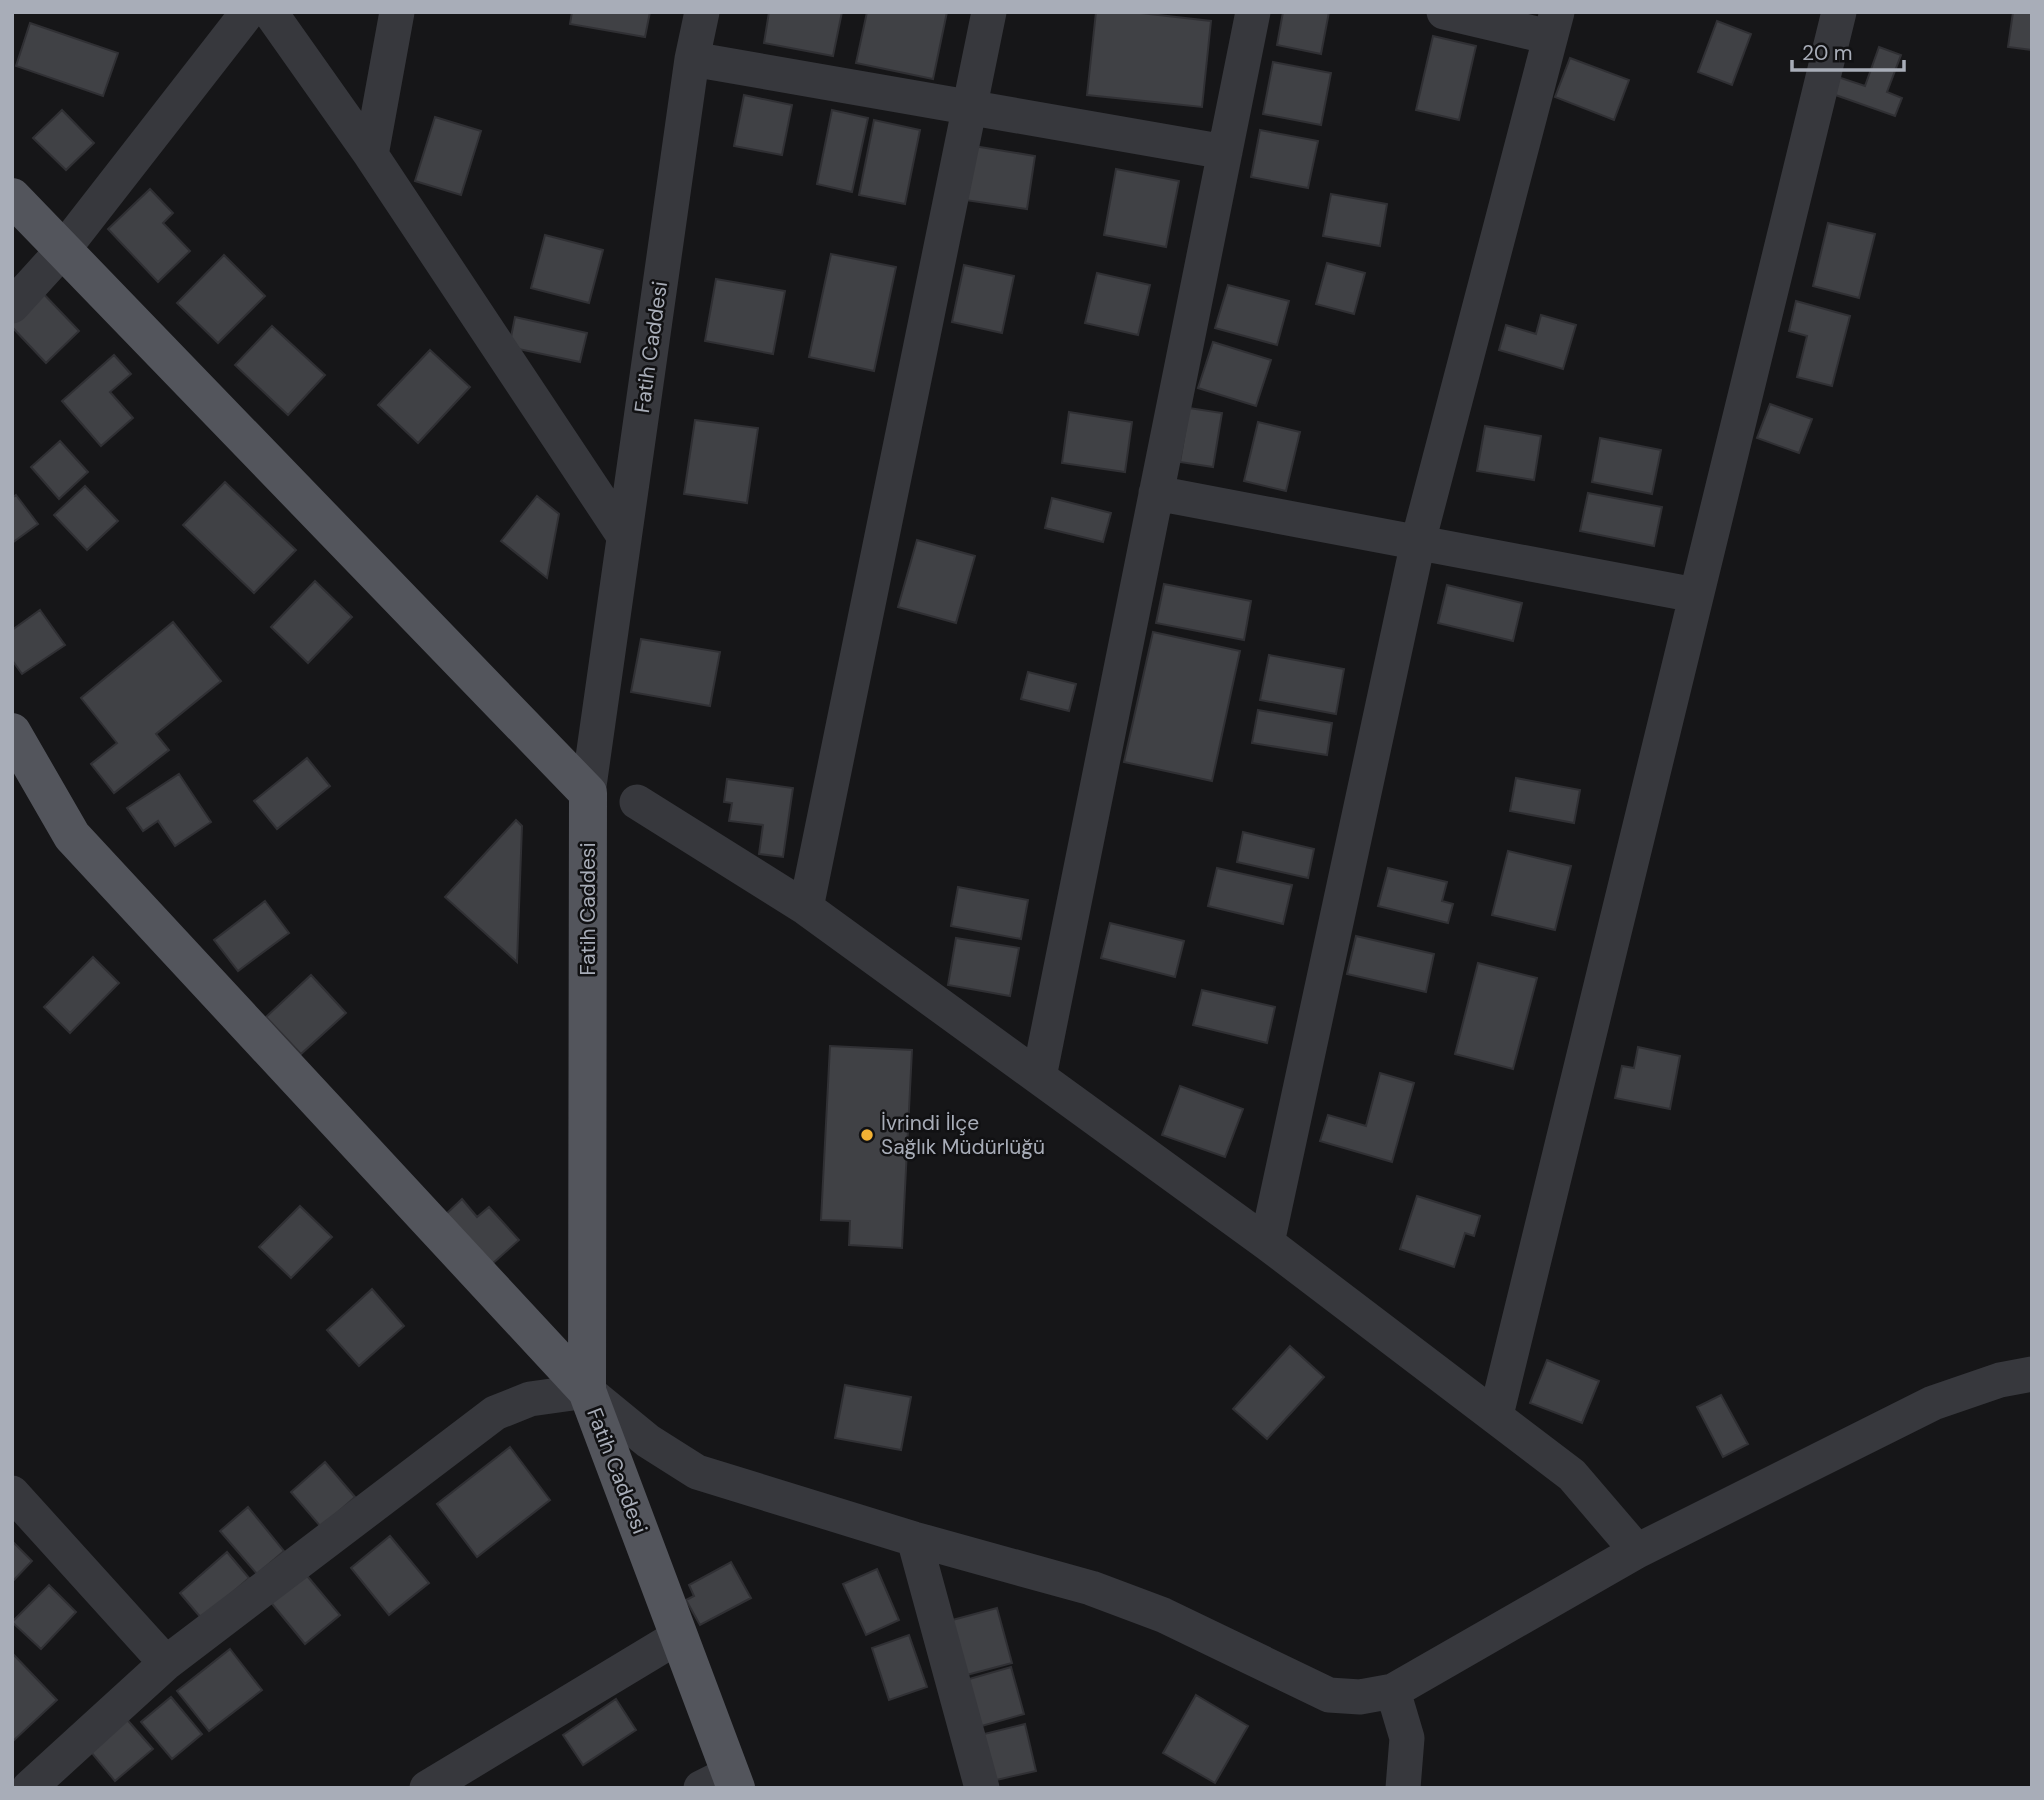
<svg xmlns="http://www.w3.org/2000/svg" width="2044" height="1800" viewBox="0 0 2044 1800" font-family="'DM Sans',sans-serif">
<style>
.building{fill:#404145;stroke:#303034;stroke-width:2}
.lines{fill:none;stroke-linecap:round;stroke-linejoin:round}
.minor{stroke:#37383d;stroke-width:35}
.major{stroke:#53555c;stroke-width:38}
.poi-dot{fill:#f2b134;stroke:#111113;stroke-width:2.5}
.labels{text-anchor:middle;stroke-width:5;stroke-linejoin:round;paint-order:stroke}
.street-label{font-size:21px;fill:#a8adb8;stroke:#111113}
.poi-label{font-size:21px;fill:#a8adb8;stroke:#111113;text-anchor:start}
</style>
<rect width="100%" height="100%" fill="#161618"/>
<!-- building -->
<path class="building" d="M572 12H650L645 37 570 24Z
M769 12H842L833 56 764 43Z
M867 12H947L933 79 856 63Z
M1096 12H1132L1211 21 1202 107 1087 95Z
M1283 12H1329L1321 54 1277 45Z
M2013 12H2032V50L2008 47Z
M1717 21 1751 34 1732 85 1698 72Z
M30 23 118 53 103 96 16 66Z
M1433 36 1476 46 1459 120 1416 110Z
M1879 47 1901 55 1887 92 1902 98 1895 116 1827 92 1832 75 1865 86Z
M1570 58 1629 80 1614 120 1555 97Z
M1273 62 1331 73 1321 125 1263 114Z
M744 95 792 105 782 155 734 146Z
M62 110 94 143 66 170 33 138Z
M832 110 868 118 852 192 817 184Z
M435 117 481 131 461 195 415 181Z
M874 120 920 130 905 204 859 195Z
M1260 130 1318 141 1308 188 1251 177Z
M974 146 1035 156 1027 209 965 200Z
M1116 169 1179 181 1166 247 1104 235Z
M150 189 173 213 163 223 190 251 158 282 108 229Z
M1331 194 1387 204 1380 246 1323 236Z
M1828 223 1875 234 1859 298 1813 286Z
M545 235 603 250 589 303 531 288Z
M831 254 896 267 874 371 809 357Z
M224 255 265 296 218 343 177 303Z
M1327 263 1365 273 1354 314 1316 304Z
M964 265 1014 276 1002 333 952 322Z
M1097 273 1150 285 1138 335 1085 323Z
M716 279 785 291 773 354 705 341Z
M1228 285 1289 301 1277 345 1215 328Z
M37 287 79 331 46 363 12 327V311Z
M1796 301 1850 316 1832 386 1797 377 1807 336 1789 331Z
M1541 315 1576 325 1563 369 1499 350 1506 325 1536 334Z
M515 317 587 333 580 362 509 347Z
M272 326 325 375 288 415 235 365Z
M1213 342 1271 360 1256 406 1198 388Z
M430 350 470 387 418 443 378 405Z
M114 355 131 374 110 392 133 418 101 446 62 401Z
M1770 404 1812 419 1799 453 1757 438Z
M1189 408 1222 413 1213 467 1180 462Z
M1069 412 1132 422 1125 472 1062 463Z
M695 420 758 428 747 503 684 494Z
M1258 422 1300 432 1286 491 1244 481Z
M1485 426 1541 436 1534 480 1477 471Z
M1600 438 1661 450 1652 494 1592 482Z
M60 441 88 472 59 499 31 467Z
M225 482 296 550 254 593 183 525Z
M85 486 118 521 87 550 54 515Z
M1588 493 1662 507 1654 546 1580 531Z
M16 495 38 524 12 543V498Z
M537 496 559 514 547 578 501 541Z
M1052 498 1111 513 1103 542 1045 528Z
M917 540 975 556 956 623 898 607Z
M315 581 352 617 308 663 271 627Z
M1164 584 1251 601 1244 640 1156 623Z
M1447 585 1522 603 1513 641 1438 623Z
M40 610 65 645 22 674 12 660V630Z
M173 622 221 681 156 734 169 750 114 793 91 764 117 743 81 698Z
M1153 632 1240 651 1212 781 1124 762Z
M641 639 720 652 710 706 631 692Z
M1269 655 1344 669 1336 714 1260 700Z
M1028 672 1076 684 1069 711 1021 699Z
M1258 710 1332 723 1327 755 1252 743Z
M307 758 330 786 277 829 254 801Z
M179 774 211 822 175 846 158 821 143 831 127 808Z
M1516 778 1580 790 1574 823 1510 811Z
M727 779 793 788 783 857 759 854 763 825 729 821 732 803 724 802Z
M516 820 522 826 517 962 445 897Z
M1243 832 1314 849 1308 878 1237 862Z
M1508 851 1571 866 1555 930 1492 915Z
M1217 868 1292 885 1283 924 1208 906Z
M1388 868 1447 882 1442 901 1453 904 1448 923 1378 906Z
M958 887 1028 900 1021 939 951 926Z
M265 901 289 933 238 971 214 940Z
M1110 923 1184 941 1175 977 1101 958Z
M1356 936 1434 954 1426 992 1347 974Z
M956 938 1019 948 1010 996 948 985Z
M93 957 119 983 70 1033 44 1007Z
M1478 963 1537 978 1513 1069 1455 1054Z
M311 975 346 1013 301 1054 266 1017Z
M1202 990 1275 1007 1267 1043 1193 1025Z
M830 1046 912 1050 902 1248 849 1245 850 1221 821 1220Z
M1638 1047 1680 1056 1670 1109 1615 1098 1622 1066 1634 1068Z
M1380 1073 1414 1083 1392 1162 1320 1141 1328 1115 1366 1126Z
M1180 1086 1243 1109 1225 1157 1162 1135Z
M1417 1196 1480 1216 1474 1236 1465 1233 1454 1267 1400 1249Z
M462 1199 477 1217 489 1207 519 1240 492 1264 446 1214Z
M300 1206 332 1237 291 1278 259 1247Z
M372 1289 404 1326 359 1366 327 1330Z
M1290 1346 1324 1377 1267 1439 1233 1409Z
M1547 1360 1599 1381 1582 1423 1530 1403Z
M845 1385 911 1397 901 1450 835 1438Z
M1721 1395 1748 1444 1723 1457 1697 1407Z
M510 1447 550 1500 477 1557 437 1504Z
M325 1462 355 1497 321 1527 291 1492Z
M248 1507 284 1551 257 1574 220 1531Z
M390 1536 429 1583 389 1615 351 1568Z
M12 1541 32 1561 12 1582Z
M227 1552 249 1578 202 1619 180 1593Z
M731 1562 751 1598 700 1625 686 1600 694 1596 689 1585Z
M877 1569 899 1620 866 1635 843 1584Z
M303 1571 340 1615 305 1644 269 1600Z
M49 1585 76 1612 41 1649 12 1622Z
M997 1608 1012 1663 959 1677 945 1622Z
M909 1635 927 1687 889 1700 872 1648Z
M230 1649 262 1690 209 1731 177 1691Z
M12 1653 57 1700 12 1742Z
M1011 1667 1024 1714 971 1729 959 1682Z
M1196 1695 1248 1726 1215 1783 1163 1753Z
M171 1697 202 1734 172 1759 141 1722Z
M616 1699 636 1730 583 1765 563 1735Z
M123 1715 153 1749 115 1781 86 1746Z
M1025 1724 1036 1771 983 1783 972 1737Z"/>
<g class="lines">
<!-- minor -->
<path class="minor" d="M270 12 371 155 624 536
M1444 12 1550 37
M692 59 1225 152
M371 155 397 12
M12 306 62 251 248 12
M1156 493 1695 595
M588 793 692 59 702 12
M637 802 806 908 1267 1243 1572 1475 1637 1551
M806 908 989 12
M1039 1077 1253 12
M1267 1243 1418 542 1557 12
M1496 1415 1839 12
M12 1493 166 1663
M914 1539 982 1788
M1393 1691 1407 1738 1403 1788
M29 1788 166 1663 495 1413 530 1399 587 1391 648 1441 697 1472 914 1539 1091 1588 1163 1615 1329 1695 1360 1697 1393 1691 1637 1551 1933 1403 2000 1380 2032 1374
M427 1788 679 1636
M701 1788 731 1773"/>
<!-- major -->
<path class="major" d="M12 197 588 793 587 1391 736 1788
M12 732 72 836 587 1391"/>
</g>
<!-- markers -->
<circle class="poi-dot" cx="867" cy="1135" r="7"/>
<g class="labels">
<!-- street labels -->
<g class="street-label">
<text transform="translate(651 347) rotate(-82)" y="7">Fatih Caddesi</text>
<text transform="translate(588 909) rotate(-90)" y="7">Fatih Caddesi</text>
<text transform="translate(617 1471) rotate(69)" y="7">Fatih Caddesi</text>
</g>
<!-- poi labels -->
<g class="poi-label">
<text x="881" y="1130">İvrindi İlçe<tspan x="881" dy="24">Sağlık Müdürlüğü</tspan></text>
</g>
</g>
<!-- border -->
<rect width="2044" height="1800" fill="none" stroke="#a8adb8" stroke-width="28"/>
<!-- scale -->
<path d="M1792 60v10h112v-10" fill="none" stroke="#a8adb8" stroke-width="3.5"/>
<text x="1802" y="60" font-size="21" fill="#a8adb8" stroke="#111113" stroke-width="5" paint-order="stroke">20 m</text>
</svg>
